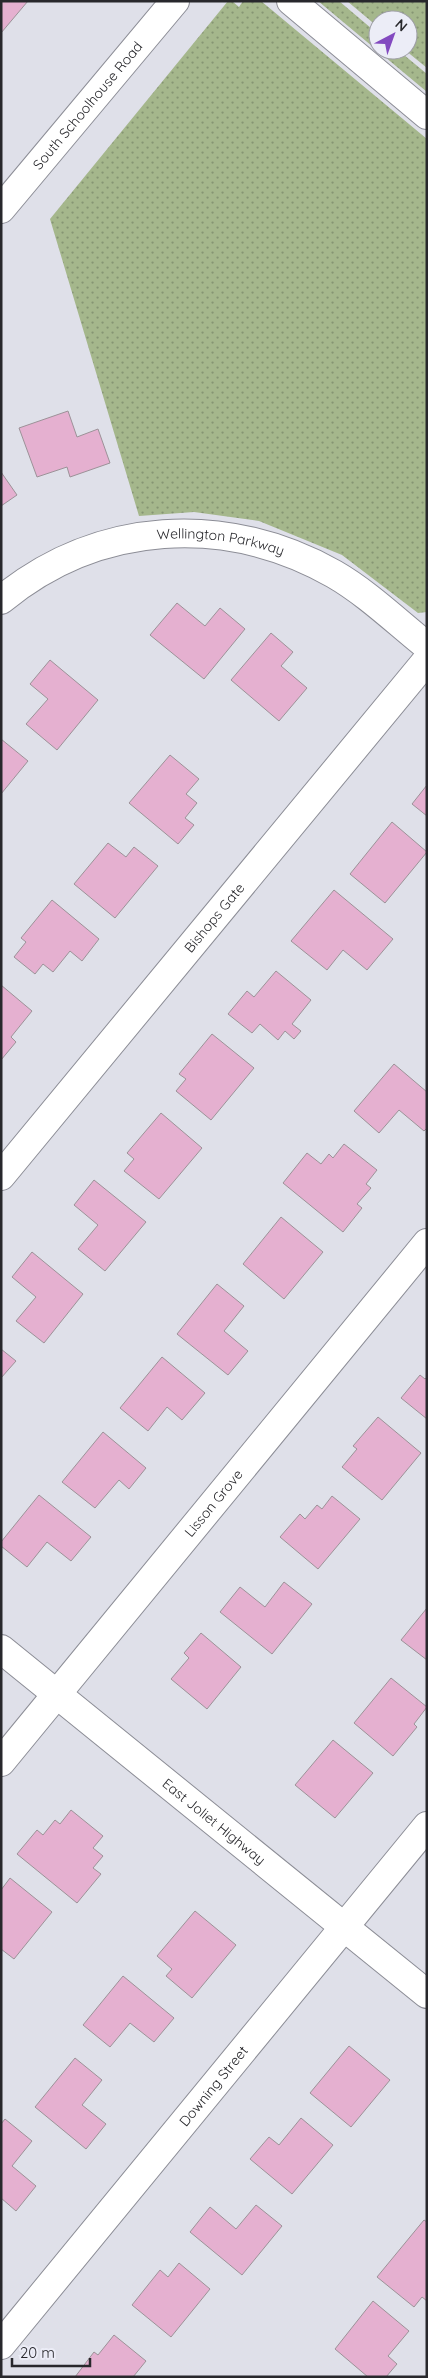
<svg xmlns="http://www.w3.org/2000/svg" width="428" height="2378" viewBox="0 0 428 2378" font-family="Quicksand,sans-serif">
<style>
.grass{fill:url(#grass-dots)}
.building{fill:#e5b0d0;stroke:#9c9298}
.lines{fill:none;stroke-linecap:round;stroke-linejoin:round}
.minor-casing{stroke:#8c8d96;stroke-width:30}
.tertiary-casing{stroke:#8c8d96;stroke-width:30}
.minor{stroke:#fff;stroke-width:28}
.tertiary{stroke:#fff;stroke-width:28}
.labels{text-anchor:middle;stroke-width:5;stroke-linejoin:round;paint-order:stroke}
.street-label{font-size:14px;fill:#28282c;stroke:#ecedf7}
</style>
<defs>
<pattern id="grass-dots" width="8" height="8" patternUnits="userSpaceOnUse" patternTransform="scale(1.25)"><rect width="8" height="8" fill="#a5b78c"/><path d="M2 2h.1M6 6h.1" fill="none" stroke="#869573" stroke-width="1.8" stroke-linecap="round"/></pattern>
</defs>
<rect width="100%" height="100%" fill="#dfe0e9"/>
<!-- grass -->
<path class="grass" d="M228 1H232L239 7 243 1H261L427 139V612L418 613 342 555 259 521 194 512 139 516 50 219Z
M318 1H339L378 34V50H398L427 74V92Z
M347 1H427V68L405 50H408V20H378V27Z"/>
<!-- building -->
<path class="building" d="M1 1H28L1 33Z
M68 411 77 437 98 429 110 463 70 477 67 467 37 477 19 428Z
M1 472 17 495 1 506Z
M177 603 205 626 220 608 245 629 204 679 150 635Z
M271 633 293 652 281 666 307 688 279 721 231 680Z
M50 660 98 700 57 750 26 724 48 699 30 684Z
M1 739 28 761 1 794Z
M170 755 199 779 186 794 197 803 185 818 194 825 178 844 129 803Z
M427 785V816L412 804Z
M392 822 427 852 385 903 350 874Z
M108 843 126 857 134 847 158 866 115 918 74 884Z
M334 890 393 939 367 970 343 950 327 970 291 941Z
M52 900 99 939 82 961 70 951 53 972 43 964 35 974 14 957 26 942 21 938Z
M276 971 311 1000 292 1024 301 1031 294 1039 285 1031 278 1040 260 1024 252 1033 228 1014 247 991 254 997Z
M1 985 32 1011 11 1037 16 1042 1 1060Z
M212 1034 254 1068 211 1120 176 1091 186 1079 179 1074Z
M394 1064 427 1092V1128L424 1131 399 1110 379 1133 354 1111Z
M161 1113 202 1148 159 1199 124 1171 134 1159 127 1153Z
M344 1144 377 1170 366 1184 371 1188 357 1204 362 1208 343 1232 283 1183 307 1153 321 1164 329 1154 333 1158Z
M94 1180 146 1222 105 1271 78 1249 98 1225 74 1205Z
M281 1217 323 1252 284 1299 243 1264Z
M32 1252 83 1294 44 1343 16 1321 36 1297 12 1277Z
M217 1284 244 1306 224 1331 248 1351 228 1375 177 1334Z
M1 1349 16 1361 1 1378Z
M162 1357 205 1393 182 1420 167 1407 148 1431 120 1408Z
M420 1375 425 1379 427 1377V1419L401 1398Z
M378 1417 421 1453 382 1500 342 1467 357 1449 353 1446Z
M103 1432 146 1468 129 1489 119 1480 95 1508 62 1482Z
M39 1495 91 1537 71 1561 47 1542 27 1567 1 1546V1542Z
M332 1496 360 1519 318 1569 280 1537 300 1514 305 1519 317 1505 322 1509Z
M284 1582 312 1604 272 1654 220 1612 240 1587 265 1607Z
M427 1608V1660L401 1640Z
M201 1633 241 1667 207 1709 171 1679 189 1658 184 1653Z
M391 1678 427 1707 414 1724 417 1727 393 1756 354 1723Z
M333 1740 373 1773 335 1818 295 1785Z
M71 1810 103 1836 93 1848 103 1856 93 1868 101 1874 77 1903 17 1854 37 1830 43 1835 55 1820 60 1824Z
M10 1878 52 1912 14 1959 1 1949V1890Z
M195 1911 236 1945 192 1998 166 1976 172 1969 157 1956Z
M123 1976 174 2018 154 2042 130 2023 110 2047 83 2025Z
M349 2046 390 2080 351 2127 310 2093Z
M75 2058 102 2080 82 2105 106 2124 86 2149 35 2107Z
M301 2118 333 2145 292 2194 250 2159 269 2137 279 2145Z
M5 2119 32 2141 12 2166 36 2186 16 2211 1 2198V2124Z
M256 2205 282 2226 242 2275 190 2232 210 2207 236 2229Z
M424 2220 427 2222V2301L422 2297 414 2307 377 2277Z
M179 2263 210 2289 171 2337 132 2305 160 2270 168 2277Z
M373 2301 409 2331 388 2356 397 2364 386 2377H368L335 2349Z
M114 2335 146 2361 133 2377H75L94 2352 98 2355Z"/>
<g class="lines">
<defs>
<g id="minor">
<path d="M291 1 427 115"/>
<path id="s1" d="M1 600C98 520 226 513 334 574 367 593 397 622 427 646"/>
<path id="s2" d="M1 1176 427 660"/>
<path id="s3" d="M1 1649 427 1994"/>
<path id="s4" d="M1 1762 427 1243"/>
<path id="s5" d="M1 2345 427 1826"/>
</g>
<g id="tertiary">
<path id="s6" d="M1 209 175 1"/>
</g>
</defs>
<!-- minor casing -->
<use href="#minor" class="minor-casing"/>
<!-- tertiary casing -->
<use href="#tertiary" class="tertiary-casing"/>
<!-- minor -->
<use href="#minor" class="minor"/>
<!-- tertiary -->
<use href="#tertiary" class="tertiary"/>
</g>
<g class="labels">
<!-- street labels -->
<g class="street-label">
<text dy="5" stroke="none"><textPath href="#s6" startOffset="135">South Schoolhouse Road</textPath></text>
<text dy="5" stroke="none"><textPath href="#s1" startOffset="236">Wellington Parkway</textPath></text>
<text dy="5" stroke="none"><textPath href="#s2" startOffset="335">Bishops Gate</textPath></text>
<text dy="5" stroke="none"><textPath href="#s4" startOffset="335">Lisson Grove</textPath></text>
<text dy="5" stroke="none"><textPath href="#s3" startOffset="274">East Joliet Highway</textPath></text>
<text dy="5" stroke="none"><textPath href="#s5" startOffset="335">Downing Street</textPath></text>
</g>
</g>
<!-- border -->
<rect width="428" height="2378" fill="none" stroke="#28282c" stroke-width="5"/>
<!-- north arrow -->
<g transform="translate(393 35) rotate(41)"><circle r="24" fill="#ecedf7" stroke="#9e9ea6"/>
<path d="M0-4L9 19L0 12L-9 19Z" fill="#834ac0"/>
<text y="-8" font-size="14" font-weight="bold" text-anchor="middle" fill="#28282c">N</text>
</g>
<!-- scale -->
<path d="M12 2358v8h78v-8" fill="none" stroke="#28282c" stroke-width="2.5"/>
<text x="20" y="2358" font-size="15" fill="#28282c" stroke="#ecedf7" stroke-width="4" paint-order="stroke">20 m</text>
</svg>
